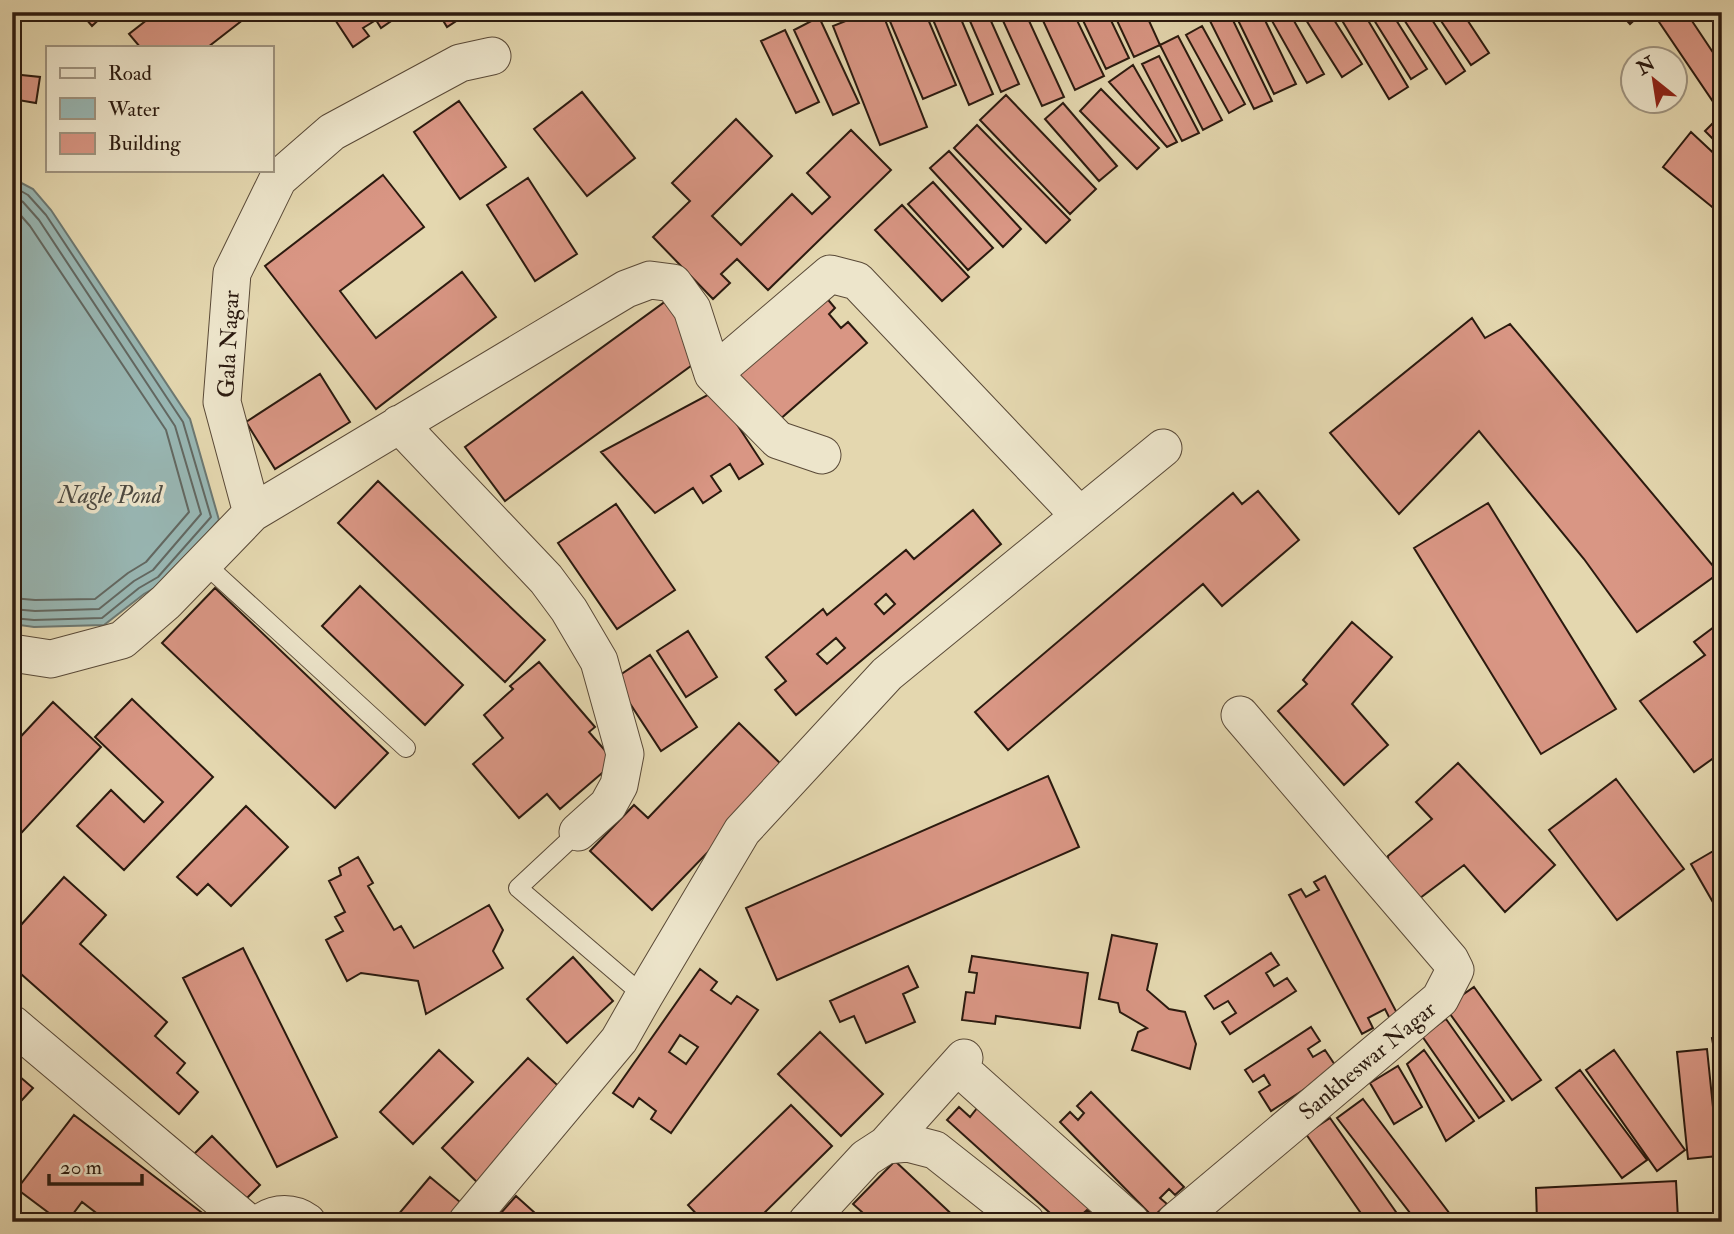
<svg xmlns="http://www.w3.org/2000/svg" width="1734" height="1234" viewBox="0 0 1734 1234" font-family="'IM FELL Double Pica',serif">
<style>
.water{fill:#98b7b4;stroke:#6c7872;stroke-width:2}
.lines{fill:none;stroke-linecap:round;stroke-linejoin:round}
.shore{stroke:#626862;stroke-width:2}
.building{fill:#d99684;stroke:#2b1a0f;stroke-width:2;fill-rule:evenodd}
.service-casing{stroke:#594937;stroke-width:20}
.minor-casing{stroke:#594937;stroke-width:39}
.service{stroke:#ede5cb;stroke-width:18}
.minor{stroke:#ede5cb;stroke-width:37}
.labels{text-anchor:middle;stroke-width:7;stroke-linejoin:round;paint-order:stroke}
.street-label{font-size:23px;fill:#2b1a0f;stroke:#ede5cb}
.water-label{font-size:24px;font-style:italic;fill:#4c4941;stroke:#ede5cb}
</style>
<rect width="100%" height="100%" fill="#e4d7af"/>
<filter id="stains"><feTurbulence type="fractalNoise" baseFrequency=".00286" numOctaves="4"/><feColorMatrix values="0 0 0 0 .2 0 0 0 0 .09 0 0 0 0 .02 0 0 0 .5 -.17"/></filter>
<radialGradient id="worn" r=".72"><stop offset=".6" stop-color="#630" stop-opacity="0"/><stop offset="1" stop-color="#630" stop-opacity=".3"/></radialGradient>
<!-- water -->
<path class="water" d="M12 178 33 189 51 210 190 419 219 520 163 583 144 594 104 625 34 627 12 624Z"/>
<g class="lines">
<!-- shore -->
<path class="shore" d="M12 186 28 195 46 215 183 422 211 517 158 577 139 588 102 618 34 620 12 618
M12 196 23 202 39 220 175 426 201 514 153 570 134 581 99 609 35 611 12 609
M12 208 16 210 30 226 166 430 189 512 146 562 128 573 95 599 35 600 12 598"/>
</g>
<!-- building -->
<path class="building" d="M80 12H107L92 26Z
M157 12H253L208 47H140L129 34Z
M330 12H398L400 15 381 28 376 20 363 28 369 36 353 47Z
M438 12H470L447 27Z
M868 12H882L927 127 880 145 833 26Z
M886 12H925L956 85 923 99Z
M938 12H958L993 94 969 105 931 15Z
M966 12H987L1019 84 1001 92Z
M999 12H1025L1064 97 1042 106Z
M1039 12H1073L1104 76 1075 90Z
M1079 12H1107L1129 58 1106 69Z
M1113 12H1145L1160 45 1134 57Z
M1212 12H1229L1272 101 1254 109 1207 15Z
M1234 12H1261L1296 84 1274 94Z
M1267 12H1289L1324 74 1307 83Z
M1301 12H1329L1362 64 1342 77Z
M1337 12H1363L1408 87 1389 99Z
M1369 12H1391L1427 69 1411 79Z
M1399 12H1427L1465 71 1446 84Z
M1435 12H1462L1489 53 1471 65Z
M1619 12H1643L1630 24Z
M1661 12H1686L1722 66V106L1718 109 1655 16Z
M819 17 859 103 833 115 794 30Z
M1202 26 1245 104 1229 113 1186 35Z
M785 30 819 102 796 113 761 41Z
M1178 36 1222 120 1203 130 1160 45Z
M1159 56 1199 133 1182 141 1142 64Z
M1133 65 1177 142 1167 147 1109 82Z
M12 74 40 77 36 103 12 99Z
M1101 89 1159 148 1137 169 1080 111Z
M582 92 635 158 587 196 534 129Z
M1006 95 1096 189 1070 214 980 120Z
M459 101 506 167 460 199 414 132Z
M1063 103 1117 166 1099 181 1045 119Z
M1722 114V148L1705 131Z
M736 119 772 156 712 216 741 245 792 194 812 214 830 197 807 173 851 130 891 170 768 290 737 259 721 274 730 283 713 299 653 237 690 201 672 183Z
M977 125 1070 220 1046 243 954 148Z
M1691 132 1722 161V215L1663 167Z
M949 151 1021 229 1003 247 930 168Z
M383 175 424 227 340 291 376 338 462 272 496 317 376 409 265 266Z
M528 178 577 254 535 281 487 205Z
M933 182 993 248 968 270 908 204Z
M902 205 969 277 942 301 875 230Z
M819 289 835 308 829 314 841 328 848 322 867 343 770 428 723 373Z
M666 301 706 355 505 501 465 447Z
M1472 318 1485 338 1510 324 1719 573 1637 632 1584 559 1479 431 1399 514 1330 433Z
M320 374 350 422 275 469 246 422Z
M715 391 763 464 739 479 730 464 711 476 721 491 703 503 693 488 655 513 601 452Z
M378 481 545 640 505 682 338 523Z
M1258 491 1299 540 1222 606 1203 584 1008 750 975 712 1233 493 1242 504Z
M1488 503 1616 709 1541 754 1414 548Z
M616 504 675 590 617 629 558 543Z
M973 510 1001 544 796 715 775 690 786 681 766 657 823 609 827 615 906 550 914 559ZM886 594 895 604 884 614 875 604ZM836 638 845 648 827 664 817 654Z
M360 586 463 685 425 725 322 626Z
M215 588 388 753 335 808 162 643Z
M1722 621V752L1694 772 1640 701 1705 655 1694 642Z
M1352 622 1392 657 1352 704 1388 745 1344 785 1278 711 1307 684 1303 680Z
M688 631 717 677 686 697 657 651Z
M650 655 697 727 661 751 614 679Z
M539 662 595 727 589 732 615 762 560 809 547 794 519 818 473 764 503 738 484 715 513 689 510 686Z
M132 699 213 777 124 870 77 826 111 790 144 822 163 802 95 737Z
M53 702 101 747 12 843V746Z
M739 723 787 770 652 910 590 851 634 805 648 818Z
M1458 763 1555 865 1505 912 1464 865 1408 907 1390 884 1388 856 1432 819 1416 802Z
M1048 776 1079 847 777 980 746 908Z
M1616 779 1684 869 1617 920 1549 830Z
M246 806 288 847 231 906 208 884 197 895 177 877Z
M1715 850 1722 861V918L1691 864Z
M358 857 373 883 368 886 394 930 401 926 414 948 489 905 503 930 493 951 503 968 426 1014 418 981 361 973 347 981 326 940 343 931 335 917 345 912 329 881 341 875 339 868Z
M1325 876 1398 1015 1390 1019 1385 1009 1368 1018 1373 1028 1362 1034 1289 895 1301 889 1306 897 1319 890 1314 882Z
M64 877 106 915 80 944 167 1022 155 1036 185 1063 177 1073 198 1092 179 1114 12 966V935Z
M1112 935 1157 944 1147 990 1169 1009 1185 1012 1196 1044 1190 1069 1132 1050 1138 1032 1147 1028 1120 1012 1118 1003 1099 999Z
M243 948 337 1137 277 1167 183 978Z
M1271 953 1279 965 1266 973 1274 986 1287 978 1296 991 1230 1034 1222 1022 1236 1013 1228 1001 1214 1009 1205 996Z
M972 956 1088 973 1080 1028 996 1016 995 1024 962 1020 966 992 974 993 977 973 969 972Z
M573 957 613 1001 567 1043 527 999Z
M908 966 918 987 903 994 915 1022 866 1043 854 1016 840 1022 830 1001Z
M700 969 717 982 711 990 731 1004 737 996 758 1010 671 1133 651 1119 656 1111 639 1098 633 1107 613 1093ZM680 1035 698 1047 686 1064 669 1052Z
M1474 987 1541 1080 1512 1100 1445 1007Z
M1446 1019 1504 1101 1479 1118 1422 1036Z
M1311 1027 1320 1041 1308 1049 1313 1057 1325 1050 1337 1068 1271 1111 1259 1092 1270 1085 1264 1075 1253 1082 1245 1070Z
M820 1032 883 1094 841 1136 778 1074Z
M1722 1036V1095L1712 1038Z
M1707 1049 1718 1156 1688 1159 1677 1052Z
M439 1050 473 1082 413 1144 380 1112Z
M1424 1050 1474 1121 1446 1141 1407 1064Z
M1614 1050 1685 1150 1657 1171 1586 1070Z
M528 1058 567 1094 480 1185 442 1148Z
M1398 1066 1422 1107 1394 1124 1370 1083Z
M12 1070 33 1088 12 1111Z
M1580 1070 1647 1160 1622 1178 1556 1088Z
M1091 1092 1184 1187 1175 1195 1169 1189 1160 1198 1167 1204 1153 1217 1060 1122 1070 1112 1078 1120 1084 1113 1077 1106Z
M1363 1099 1456 1222H1417L1337 1118Z
M791 1105 832 1146 755 1222H704L688 1205Z
M959 1107 970 1117 978 1107 1102 1203 1092 1214 1087 1210 1079 1217 1084 1222H1060L947 1120Z
M74 1115 214 1222H108L82 1202 67 1222H61L17 1189Z
M1330 1118 1403 1222H1367L1306 1134Z
M212 1136 260 1185 242 1203 194 1154Z
M895 1161 960 1222H873L853 1204Z
M430 1177 466 1207 453 1222H392Z
M1676 1181 1678 1219 1609 1222H1537L1536 1188Z
M516 1196 545 1222H493Z"/>
<g class="lines">
<defs>
<path id="service" d="M204 563 406 748
M578 832 518 888 644 996"/>
<path id="minor" d="M713 374 830 274 857 281 1080 516
M399 424 546 579 569 610 599 661 625 754 619 785 608 805 578 832
M252 513 626 289 650 280 673 283 692 309 713 374 778 440 822 455
M12 653 51 659 122 640 166 602 252 513 222 402 232 273 278 179 332 132 460 63 492 56
M12 1024 247 1222
M957 1066 1131 1222
M886 1145 908 1143 935 1150 1026 1222
M262 1222C276 1212 293 1212 307 1222
M467 1222 619 1040 644 996 742 831 887 674 1163 448
M807 1222 866 1158 886 1145 964 1058
M1175 1222 1440 999 1455 970 1450 960 1240 715"/>
</defs>
<!-- service casing -->
<use href="#service" class="service-casing"/>
<!-- minor casing -->
<use href="#minor" class="minor-casing"/>
<!-- service -->
<use href="#service" class="service"/>
<!-- minor -->
<use href="#minor" class="minor"/>
</g>
<g class="labels">
<!-- street labels -->
<g class="street-label">
<text transform="translate(228 344) rotate(-87)" y="8">Gala Nagar</text>
<text transform="translate(1367 1060) rotate(-40)" y="8">Sankheswar Nagar</text>
</g>
<!-- water labels -->
<g class="water-label">
<text x="110" y="503">Nagle Pond</text>
</g>
</g>
<!-- margin -->
<rect width="1734" height="1234" fill="none" stroke="#e4d7af" stroke-width="42"/>
<rect x="14" y="14" width="1706" height="1206" fill="none" stroke="#2b1a0f" stroke-width="3.5"/>
<rect x="21" y="21" width="1692" height="1192" fill="none" stroke="#2b1a0f" stroke-width="2"/>
<!-- legend -->
<rect x="46" y="46" width="228" height="126" fill="#ede5cb" stroke="#9f9480" stroke-width="2"/>
<rect x="60" y="68" width="35" height="10" fill="#ede5cb" stroke="#9f9480" stroke-width="2"/>
<text x="108" y="80" font-size="21" fill="#2b1a0f">Road</text>
<rect x="60" y="98" width="35" height="21" fill="#98b7b4" stroke="#9f9480" stroke-width="2"/>
<text x="108" y="116" font-size="21" fill="#2b1a0f">Water</text>
<rect x="60" y="133" width="35" height="21" fill="#d99684" stroke="#9f9480" stroke-width="2"/>
<text x="108" y="150" font-size="21" fill="#2b1a0f">Building</text>
<!-- north arrow -->
<g transform="translate(1654 80) rotate(330)"><circle r="33" fill="#ede5cb" stroke="#9f9480" stroke-width="2"/>
<path d="M0-5L12 26L0 18L-12 26Z" fill="#8f2418"/>
<text y="-10" font-size="19" font-weight="bold" text-anchor="middle" fill="#2b1a0f">N</text>
</g>
<!-- scale -->
<path d="M49 1174v10h93v-10" fill="none" stroke="#2b1a0f" stroke-width="3.5"/>
<text x="60" y="1174" font-size="21" fill="#2b1a0f" stroke="#ede5cb" stroke-width="5" paint-order="stroke">20 m</text>
<rect width="100%" height="100%" filter="url(#stains)"/>
<rect width="100%" height="100%" fill="url(#worn)"/>
</svg>
